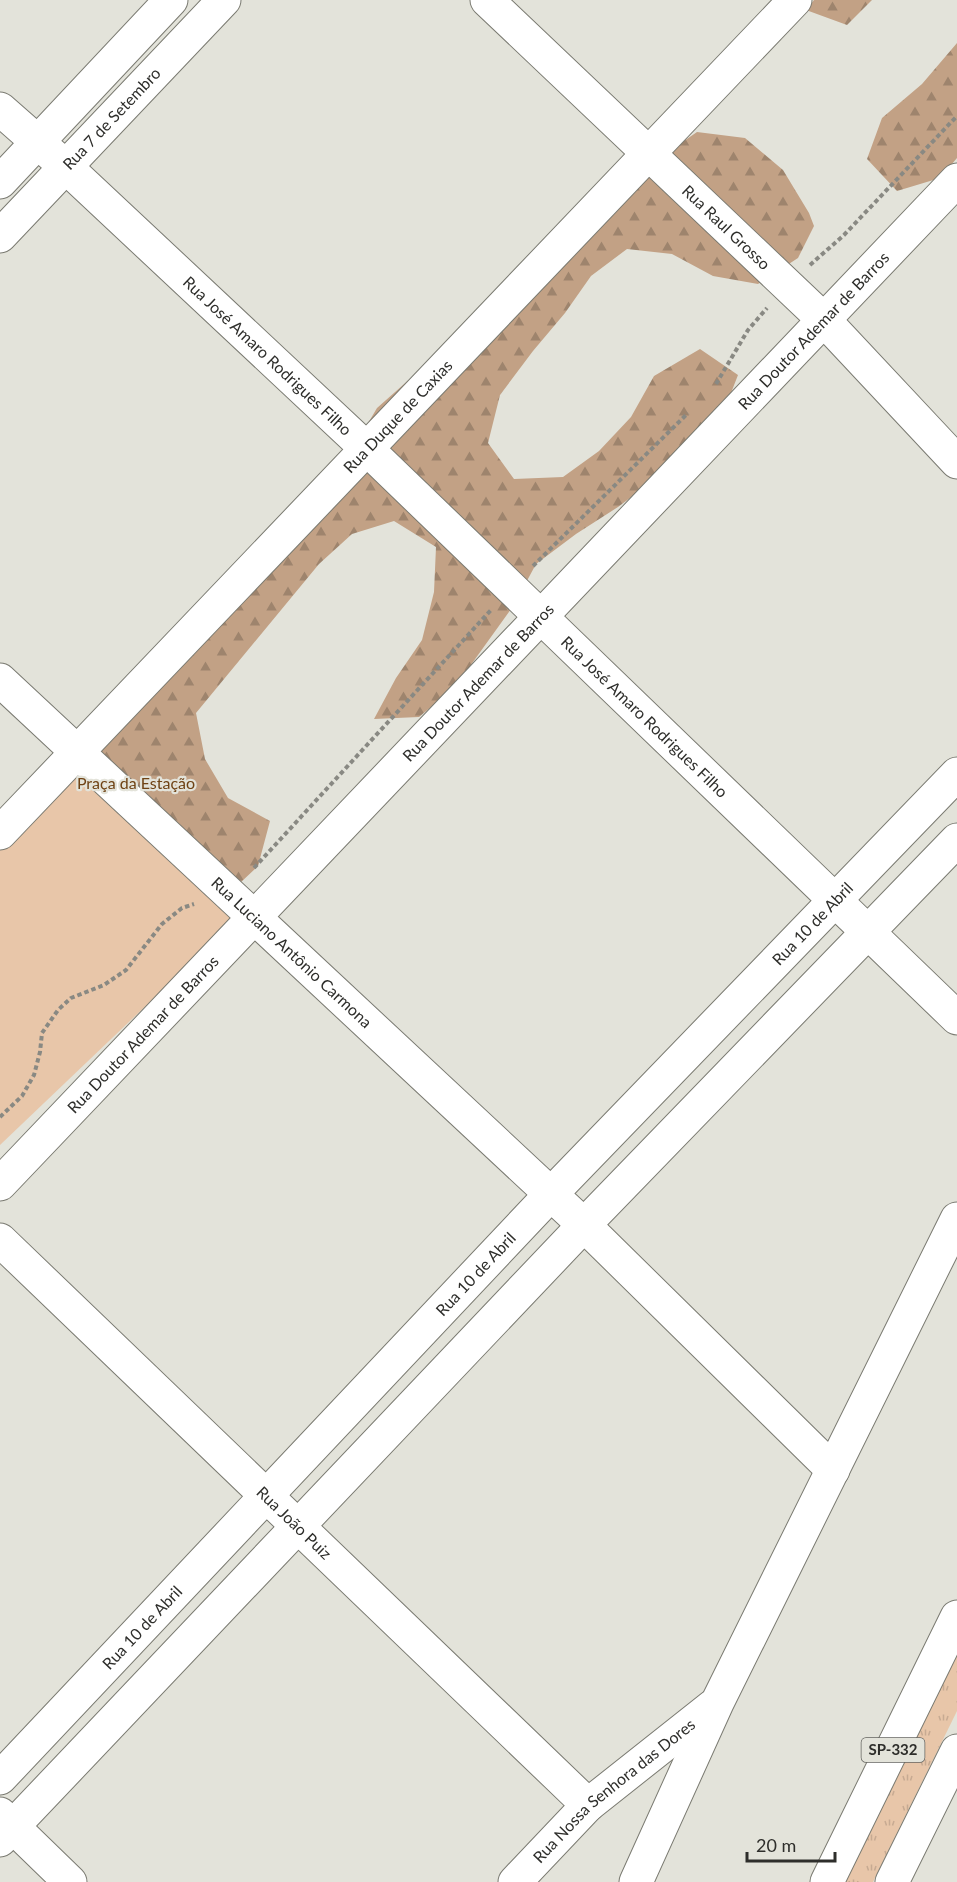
<svg xmlns="http://www.w3.org/2000/svg" width="957" height="1882" viewBox="0 0 957 1882" font-family="Lato,sans-serif">
<style>
.grass{fill:url(#grass-tufts)}
.forest{fill:url(#forest-firs)}
.green{fill:#e8c6a9}
.lines{fill:none;stroke-linecap:round;stroke-linejoin:round}
.street-casing{stroke:#7a7a71;stroke-width:35}
.secondary-casing{stroke:#7a7a71;stroke-width:35}
.highway-casing{stroke:#7a7a71;stroke-width:35}
.path{stroke:#898983;stroke-width:4;stroke-dasharray:4.5 3;stroke-linecap:butt}
.street{stroke:#fff;stroke-width:33}
.secondary{stroke:#fff;stroke-width:33}
.highway{stroke:#fff;stroke-width:33}
.labels{text-anchor:middle;stroke-width:4.5;stroke-linejoin:round;paint-order:stroke}
.shield{fill:#e3e3da;stroke:#646460;stroke-width:1.5}
.shield-label{font-size:15px;font-weight:bold;fill:#2e2e2b}
.street-label{font-size:16px;fill:#2e2e2b;stroke:#e3e3da}
.park-label{font-size:16px;fill:#6f4315;stroke:#e3e3da}
</style>
<defs>
<pattern id="grass-tufts" width="24" height="20" patternUnits="userSpaceOnUse" patternTransform="scale(1.5)"><rect width="24" height="20" fill="#e8c6a9"/><path d="M3 7l-1-3M5 7V3M7 7l1-3M15 17l-1-3M17 17v-4M19 17l1-3" fill="none" stroke="#c7aa92"/></pattern>
<pattern id="forest-firs" width="22" height="20" patternUnits="userSpaceOnUse" patternTransform="scale(1.5)"><rect width="22" height="20" fill="#c2a185"/><path d="M5 1l3.5 6h-7zM16 11l3.5 6h-7z" fill="#9e846d"/></pattern>
</defs>
<rect width="100%" height="100%" fill="#e3e3da"/>
<!-- grass -->
<path class="grass" d="M957 1651V1711L873 1882H844Z"/>
<!-- forest -->
<path class="forest" d="M814 0H872L847 25 806 10Z
M957 43V158L940 178 897 191 867 159 882 118 922 84Z
M697 132 745 138 783 170 809 213 814 226 798 258 758 284 713 276 672 254 627 249 591 276 565 313 533 351 500 395 488 443 514 479 563 477 599 451 631 417 654 376 700 349 738 375 722 416 658 477 618 507 576 534 536 564 514 605 455 687 419 717 374 719 396 678 422 640 434 592 436 547 394 521 352 534 319 564 196 713 205 759 228 798 270 821 258 866 161 957 0 821 348 457 377 408 658 159Z"/>
<!-- green -->
<path class="green" d="M77 760 240 916 0 1145V838Z"/>
<g class="lines">
<defs>
<g id="street">
<path id="s1" d="M487 0 824 320 957 462"/>
<path id="s2" d="M0 109 66 167 367 449 957 1018"/>
<path d="M0 182 171 0"/>
<path id="s3" d="M0 236 224 0"/>
<path id="s4" d="M0 680 584 1225 833 1470"/>
<path id="s5" d="M0 1240 588 1805"/>
<path id="s6" d="M0 1778 551 1194 957 774"/>
<path d="M0 1814 70 1882"/>
<path d="M0 1840 584 1225 957 840"/>
<path id="s7" d="M515 1882 588 1805 713 1706"/>
<path d="M636 1882 717 1703 957 1219"/>
</g>
<g id="secondary">
<path id="s8" d="M0 833 795 0"/>
<path id="s9" d="M0 1184 957 180"/>
</g>
<path id="highway" d="M827 1882 957 1617
M892 1882 957 1751"/>
</defs>
<!-- street casing -->
<use href="#street" class="street-casing"/>
<!-- secondary casing -->
<use href="#secondary" class="secondary-casing"/>
<!-- highway casing -->
<use href="#highway" class="highway-casing"/>
<!-- path -->
<path class="path" d="M810 265 844 235 957 116
M716 384 748 330 767 308
M533 566 688 413
M254 868 491 610
M0 1117 22 1096 34 1075 40 1052 42 1033 58 1010 71 998 104 985 126 970 162 924 182 908 194 904"/>
<!-- street -->
<use href="#street" class="street"/>
<!-- secondary -->
<use href="#secondary" class="secondary"/>
<!-- highway -->
<use href="#highway" class="highway"/>
</g>
<g class="labels">
<!-- shield labels -->
<rect class="shield" x="861.5" y="1738" width="63" height="24" rx="4.5"/>
<g class="shield-label">
<text x="893" y="1755">SP-332</text>
</g>
<!-- street labels -->
<g class="street-label">
<text dy="6" stroke="none"><textPath href="#s3" startOffset="162">Rua 7 de Setembro</textPath></text>
<text dy="6" stroke="none"><textPath href="#s1" startOffset="330">Rua Raul Grosso</textPath></text>
<text dy="6" stroke="none"><textPath href="#s9" startOffset="1179">Rua Doutor Ademar de Barros</textPath></text>
<text dy="6" stroke="none"><textPath href="#s2" startOffset="364">Rua José Amaro Rodrigues Filho</textPath></text>
<text dy="6" stroke="none"><textPath href="#s8" startOffset="576">Rua Duque de Caxias</textPath></text>
<text dy="6" stroke="none"><textPath href="#s9" startOffset="693">Rua Doutor Ademar de Barros</textPath></text>
<text dy="6" stroke="none"><textPath href="#s2" startOffset="886">Rua José Amaro Rodrigues Filho</textPath></text>
<text dy="6" stroke="none"><textPath href="#s6" startOffset="1179">Rua 10 de Abril</textPath></text>
<text dy="6" stroke="none"><textPath href="#s4" startOffset="399">Rua Luciano Antônio Carmona</textPath></text>
<text dy="6" stroke="none"><textPath href="#s9" startOffset="207">Rua Doutor Ademar de Barros</textPath></text>
<text dy="6" stroke="none"><textPath href="#s6" startOffset="693">Rua 10 de Abril</textPath></text>
<text dy="6" stroke="none"><textPath href="#s5" startOffset="408">Rua João Puiz</textPath></text>
<text dy="6" stroke="none"><textPath href="#s6" startOffset="207">Rua 10 de Abril</textPath></text>
<text dy="6" stroke="none"><textPath href="#s7" startOffset="135">Rua Nossa Senhora das Dores</textPath></text>
</g>
<!-- park labels -->
<g class="park-label">
<text x="136" y="789">Praça da Estação</text>
</g>
</g>
<!-- scale -->
<path d="M747 1852v9h88v-9" fill="none" stroke="#2e2e2b" stroke-width="3"/>
<text x="756" y="1852" font-size="18" fill="#2e2e2b" stroke="#e3e3da" stroke-width="4.5" paint-order="stroke">20 m</text>
</svg>
